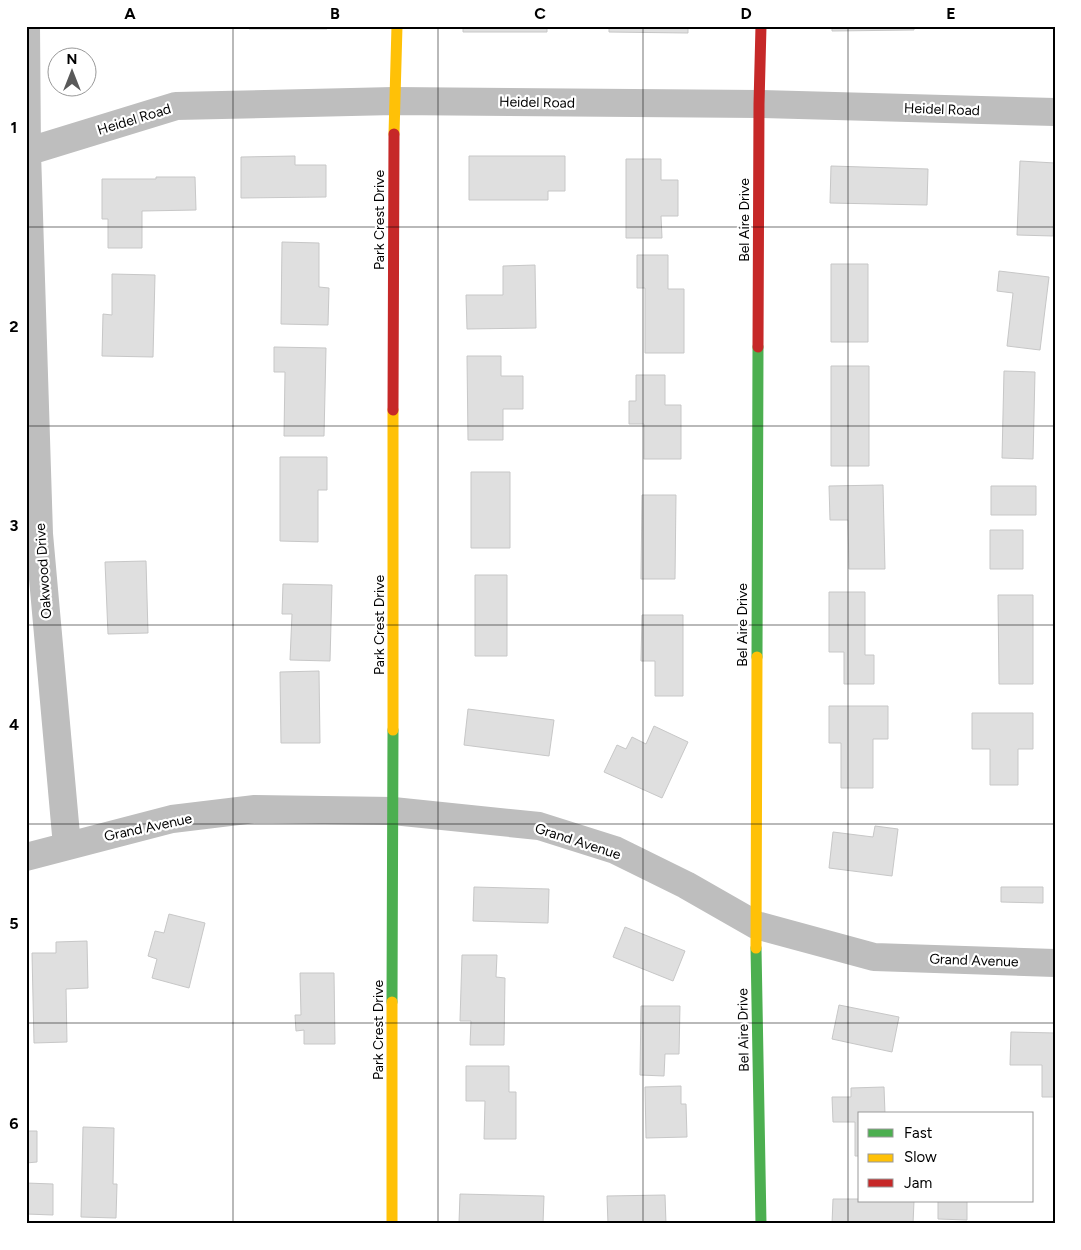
<svg xmlns="http://www.w3.org/2000/svg" width="1081" height="1250" viewBox="0 0 1081 1250" font-family="Figtree,sans-serif">
<style>
.building{fill:#dfdfdf;stroke:#c7c7c7}
.lines{fill:none;stroke-linecap:round;stroke-linejoin:round}
.street{stroke:#bebebe;stroke-width:28}
.fast{stroke:#4caf50;stroke-width:11}
.slow{stroke:#ffc107;stroke-width:11}
.jam{stroke:#c62828;stroke-width:11}
.grid{fill:none;stroke:#000;stroke-width:1;stroke-opacity:0.55}
.labels{text-anchor:middle;stroke-width:4.5;stroke-linejoin:round;paint-order:stroke}
.street-label{font-size:14px;fill:#000;stroke:#fff}
.neatline{fill:none;stroke:#000;stroke-width:2}
.grid-label{font-size:16px;text-anchor:middle;font-weight:bold;fill:#000}
</style>
<rect width="100%" height="100%" fill="#fff"/>
<!-- building -->
<path class="building" d="M103 26H181V28H103Z
M249 26H327V29H249Z
M463 26H547V32H463Z
M609 26H688V33L609 32Z
M832 26H914V30L832 31Z
M1003 26H1055V27H1003Z
M295 156V165H326V197L241 198V157Z
M469 156H565V191H548V200H469Z
M626 159H661V180H678V216H661L662 238H626Z
M1020 161 1055 163 1053 236 1017 235Z
M831 166 928 169 927 205 830 203Z
M156 177H195L196 210 142 211V248H108V219H102V179H156Z
M282 242 319 243V287L329 288 328 325 281 324Z
M637 255H668V289H684V353H645V288H637Z
M831 264H868V342H831Z
M535 265 536 328 467 329 466 295H503V266Z
M999 271 1049 277 1040 350 1007 346 1013 293 997 291Z
M112 274 155 275 153 357 102 356 103 314 112 315Z
M274 347 326 348 324 436H284L285 372H274Z
M467 356H501V376H523V409H503V440H468Z
M831 366H869V466H831Z
M1004 371 1035 372 1033 459 1002 458Z
M636 375H665V405H681V459H644V424H629V401H636Z
M280 457H327V490H318V542L280 541Z
M471 472H510V548H471Z
M883 485 885 569H849L848 520H830L829 486Z
M991 486H1036V515H991Z
M642 495H676L675 579H641Z
M990 530H1023V569H990Z
M146 561 148 633 108 634 105 562Z
M475 575H507V656H475Z
M283 584 332 585 330 661 290 660 292 614H282Z
M829 592H865V655H874V684H844V652H829Z
M998 595H1033V684H999Z
M642 615H683V696H655V661H641Z
M319 671 320 743H281L280 672Z
M829 706H888V739H873V788H841V743H829Z
M468 709 554 720 549 756 464 745Z
M972 713H1033V749H1018V785H990V749H972Z
M654 726 688 742 662 798 604 772 617 745 626 749 632 737 646 744Z
M875 826 898 829 892 876 829 868 833 832 873 837Z
M474 887 549 889 548 923 473 921Z
M1001 887H1043V903L1001 902Z
M169 914 205 923 189 988 152 978 157 959 148 956 155 931 164 933Z
M625 927 685 951 673 981 613 957Z
M87 941 88 988 66 989 67 1042 34 1043 32 953H56V942Z
M462 955H497L496 977 505 978 504 1045H470L471 1021H460Z
M300 973H334L335 1044H304V1030L296 1031 295 1015H301Z
M839 1005 899 1017 892 1052 832 1039Z
M641 1006H680L679 1054H665L664 1076 640 1075Z
M1011 1032 1055 1033V1097H1042V1065H1010Z
M466 1066H509V1092H516V1139H484L485 1101H466Z
M681 1086V1104H686L687 1137 646 1138 645 1087Z
M884 1087 885 1114H860V1156H855V1122H833L832 1097H851V1088Z
M83 1127 114 1128 113 1184H117L116 1218 81 1217Z
M26 1131H37V1162L26 1163Z
M26 1183 53 1184V1215L26 1214Z
M460 1194 544 1196 543 1224 459 1223Z
M665 1195 666 1224H608L607 1196Z
M833 1199H860V1201H914L913 1224H832Z
M938 1201H967V1220L938 1219Z"/>
<g class="lines">
<!-- street -->
<path class="street" d="M26 26 27 152 39 534 67 846
M26 152 176 106 394 101 759 104 1055 112
M26 857 172 819 255 809 393 811 539 826 615 850 686 885 756 925 874 957 1055 963"/>
<!-- fast -->
<path class="fast" d="M757 657 758 347
M756 948 761 1224
M392 1002 393 730"/>
<!-- slow -->
<path class="slow" d="M394 134 397 26
M393 730V410
M756 948 757 657
M392 1224V1002"/>
<!-- jam -->
<path class="jam" d="M758 347 759 104 761 26
M393 410 394 134"/>
</g>
<!-- grid -->
<path class="grid" d="M233 26V1224M438 26V1224M643 26V1224M848 26V1224M26 227H1055M26 426H1055M26 625H1055M26 824H1055M26 1023H1055"/>
<g class="labels">
<!-- street labels -->
<g class="street-label">
<text transform="translate(537 102) rotate(1)" y="5">Heidel Road</text>
<text transform="translate(942 109) rotate(2)" y="5">Heidel Road</text>
<text transform="translate(134 119) rotate(-17)" y="5">Heidel Road</text>
<text transform="translate(379 220) rotate(-90)" y="5">Park Crest Drive</text>
<text transform="translate(744 220) rotate(-90)" y="5">Bel Aire Drive</text>
<text transform="translate(43 571) rotate(-94)" y="5">Oakwood Drive</text>
<text transform="translate(379 625) rotate(-90)" y="5">Park Crest Drive</text>
<text transform="translate(742 625) rotate(-90)" y="5">Bel Aire Drive</text>
<text transform="translate(148 827) rotate(-12)" y="5">Grand Avenue</text>
<text transform="translate(578 841) rotate(18)" y="5">Grand Avenue</text>
<text transform="translate(974 960) rotate(2)" y="5">Grand Avenue</text>
<text transform="translate(378 1030) rotate(-90)" y="5">Park Crest Drive</text>
<text transform="translate(743 1030) rotate(-91)" y="5">Bel Aire Drive</text>
</g>
</g>
<!-- border -->
<rect width="1081" height="1250" fill="none" stroke="#ffffff" stroke-width="55"/>
<!-- legend -->
<rect x="858" y="1112" width="175" height="90" fill="#ffffff" stroke="#999999"/>
<rect x="868" y="1129" width="25" height="8" fill="#4caf50" stroke="#999999"/>
<text x="904" y="1138" font-size="15" fill="#000000">Fast</text>
<rect x="868" y="1154" width="25" height="8" fill="#ffc107" stroke="#999999"/>
<text x="904" y="1162" font-size="15" fill="#000000">Slow</text>
<rect x="868" y="1179" width="25" height="8" fill="#c62828" stroke="#999999"/>
<text x="904" y="1188" font-size="15" fill="#000000">Jam</text>
<!-- north arrow -->
<g transform="translate(72 72)"><circle r="24" fill="#ffffff" stroke="#999999"/>
<path d="M0-4L9 19L0 12L-9 19Z" fill="#595959"/>
<text y="-8" font-size="14" font-weight="bold" text-anchor="middle" fill="#000000">N</text>
</g>
<rect x="28" y="28" width="1026" height="1194" class="neatline"/>
<g class="grid-label">
<text x="130" y="19">A</text>
<text x="335" y="19">B</text>
<text x="540" y="19">C</text>
<text x="746" y="19">D</text>
<text x="951" y="19">E</text>
<text x="14" y="133">1</text>
<text x="14" y="332">2</text>
<text x="14" y="531">3</text>
<text x="14" y="730">4</text>
<text x="14" y="929">5</text>
<text x="14" y="1129">6</text>
</g>
</svg>
